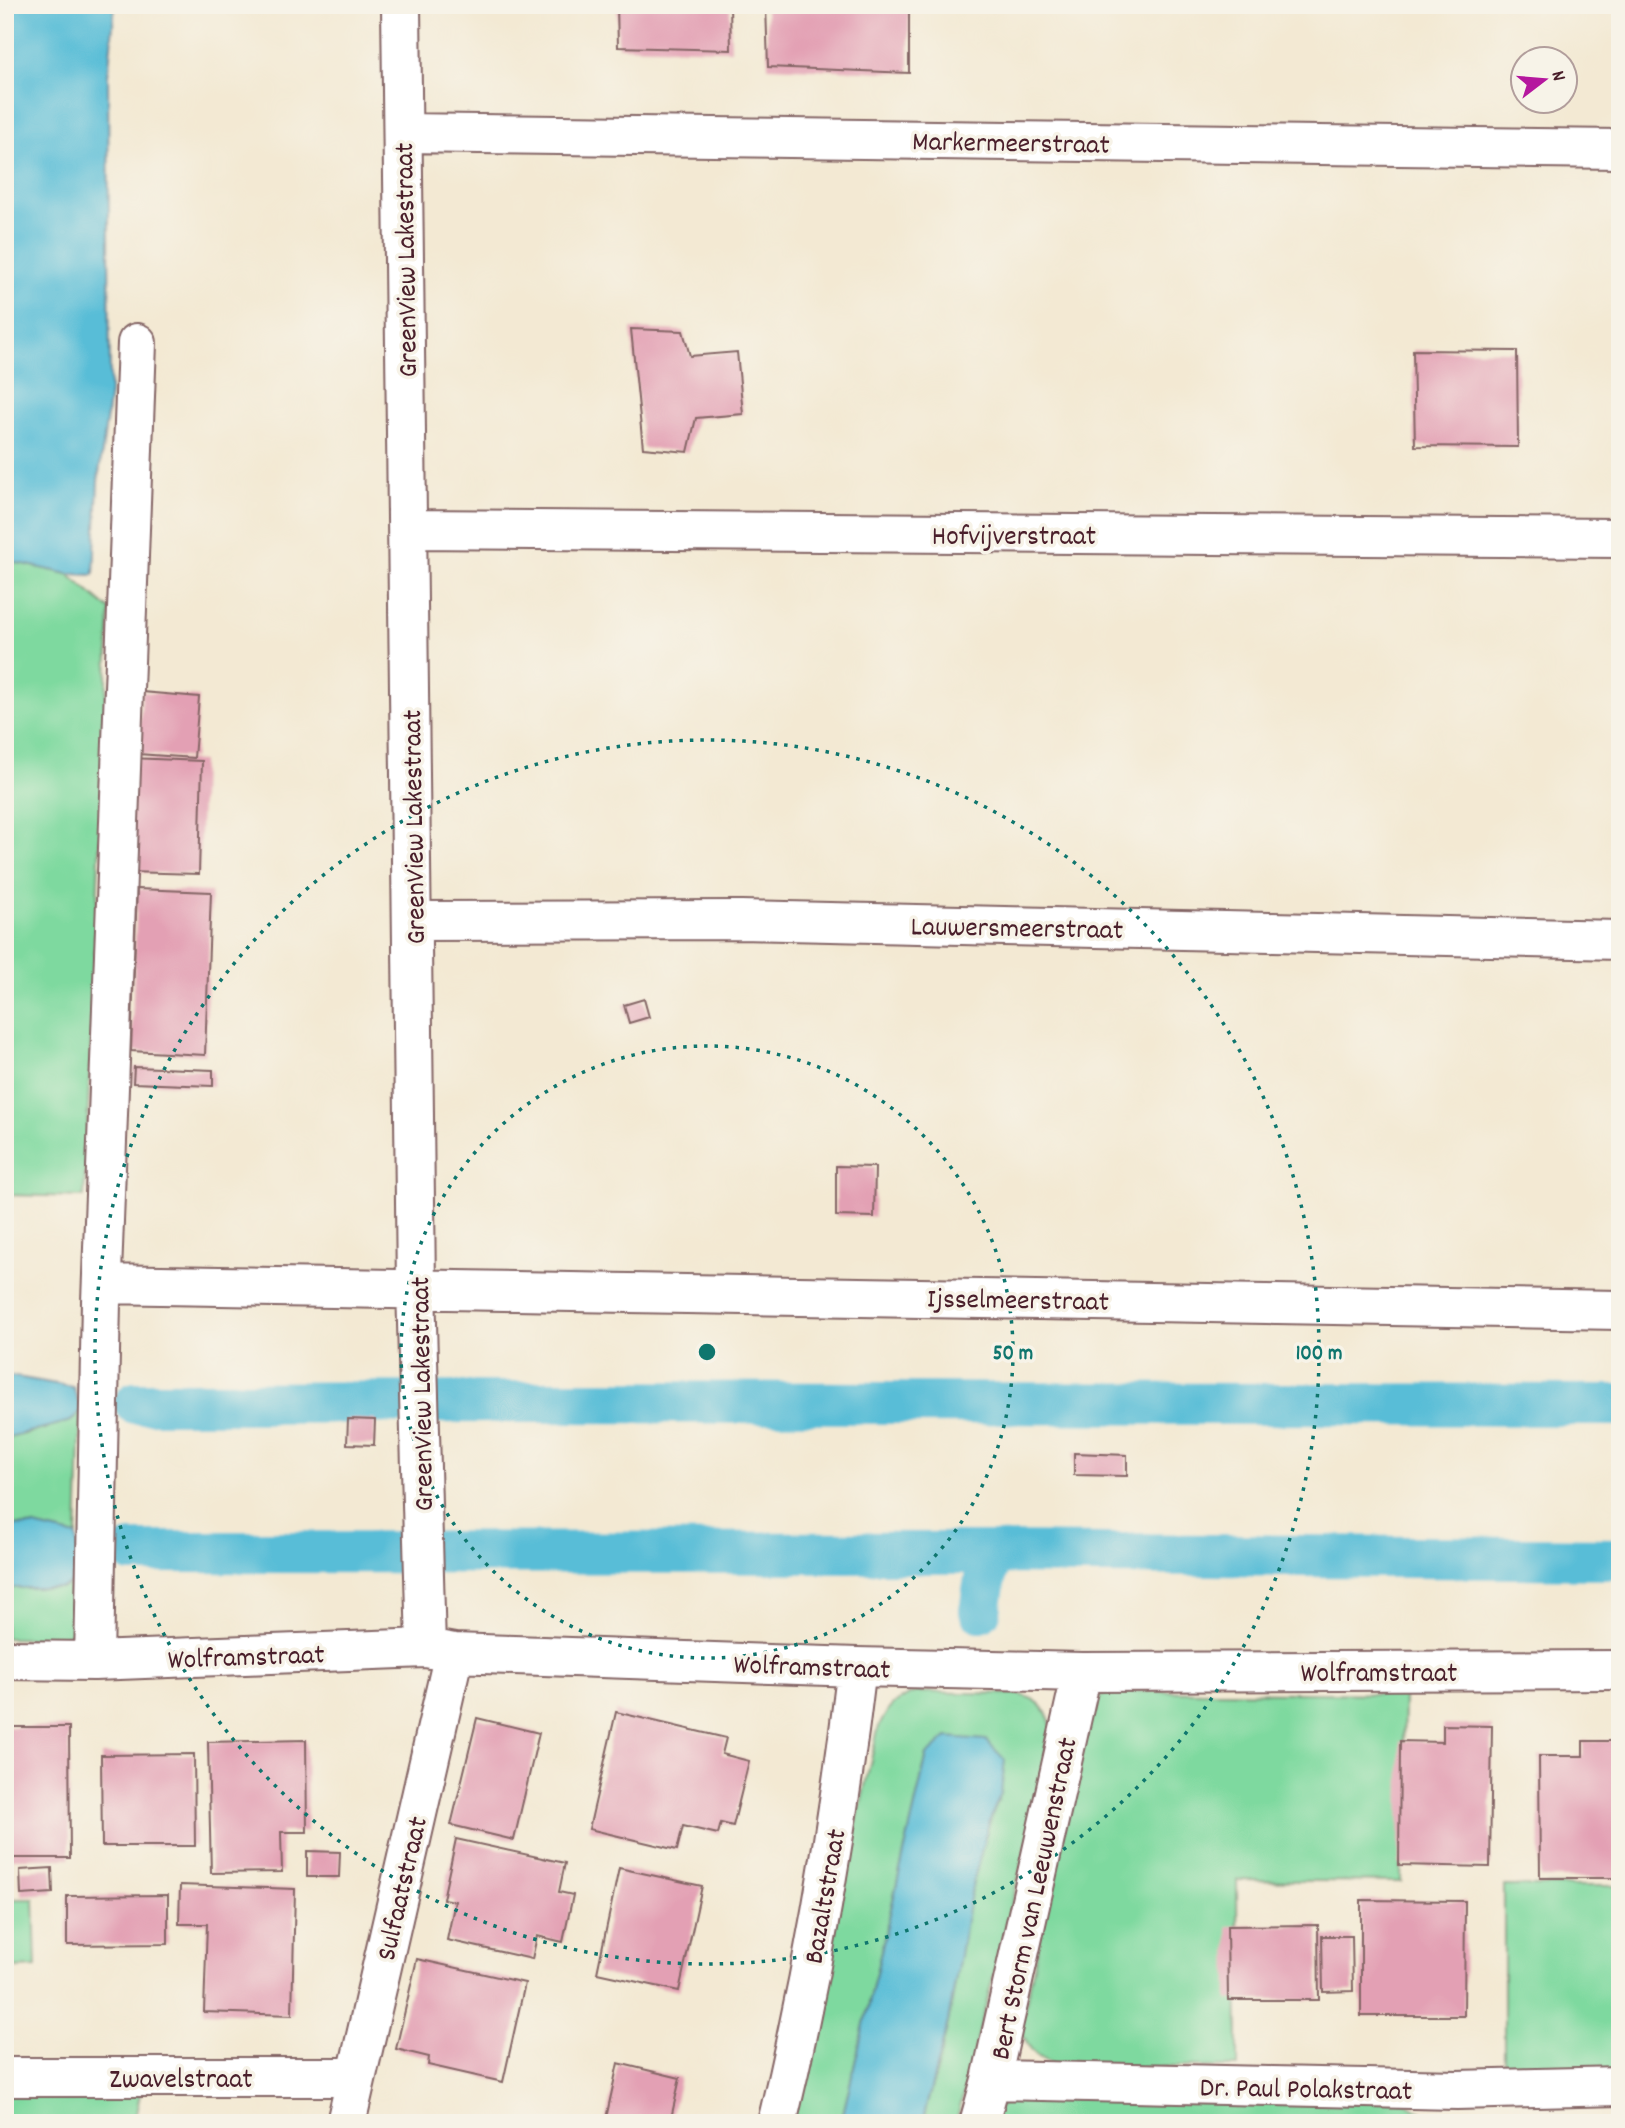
<svg xmlns="http://www.w3.org/2000/svg" width="1625" height="2128" viewBox="0 0 1625 2128" font-family="Dekko,sans-serif">
<style>
.green{fill:#7ed99f;stroke:#647c65;stroke-width:2}
.water{fill:#58bdd7;stroke:#516e81;stroke-width:2}
.lines{fill:none;stroke-linecap:round;stroke-linejoin:round}
.canal{stroke:#58bdd7;stroke-width:42}
.building{fill:#e3a0b4}
.minor-casing{stroke:#856666;stroke-width:42}
.minor{stroke:#fff;stroke-width:38}
.ring{fill:none;stroke:#0f766e;stroke-width:3.5;stroke-dasharray:3.5 7}
.labels{text-anchor:middle;stroke-width:7;stroke-linejoin:round;paint-order:stroke}
.street-label{font-size:28px;fill:#4a1f2b;stroke:#f7f3e8}
.centre{fill:#0f766e;stroke:#f7f3e8;stroke-width:3.5}
.ring-label{font-size:21px;text-anchor:middle;font-weight:bold;fill:#0f766e;stroke:#f7f3e8;stroke-width:7;stroke-linejoin:round;paint-order:stroke}
</style>
<rect width="100%" height="100%" fill="#f7f3e8"/>
<filter id="ink" filterUnits="userSpaceOnUse"><feTurbulence type="fractalNoise" baseFrequency=".0143" numOctaves="2"/><feDisplacementMap in="SourceGraphic" scale="14" xChannelSelector="R" yChannelSelector="G"/><feConvolveMatrix kernelMatrix="1 2 1 2 8 2 1 2 1" color-interpolation-filters="sRGB"/></filter>
<filter id="wash" filterUnits="userSpaceOnUse"><feTurbulence type="fractalNoise" baseFrequency=".00686" numOctaves="4" result="noise"/><feDisplacementMap in="SourceGraphic" scale="28" xChannelSelector="R" yChannelSelector="G"/><feGaussianBlur stdDeviation="1.57" result="paint"/><feColorMatrix in="noise" values="0 0 0 0 0 0 0 0 0 0 0 0 0 0 0 0 0 1.4 0 .05"/><feComposite in="paint" operator="in"/></filter>
<g filter="url(#wash)">
<rect width="100%" height="100%" fill="#f3e9d3"/>
<!-- green -->
<path class="green" d="M5 560 68 574 110 610 84 1197 5 1195Z
M81 1410 77 1536 34 1526 5 1525V1439L44 1429Z
M77 1580 78 1628 63 1639 5 1638V1588H62Z
M1117 1691 1404 1694 1401 1882 1237 1880 1238 2067H1062C1037 2059 1031 2054 1020 2030L1090 1712 1101 1696Z
M916 1692 1015 1694C1042 1698 1049 1711 1054 1737L956 2123H922C931 2088 942 2053 949 2018 963 1943 969 1863 1001 1793L927 1755 841 2123H788L878 1729C888 1707 893 1701 916 1692Z
M5 1869H8L9 1899H34L36 1967 13 1968V1989H5Z
M1504 1886H1620V2071H1504Z
M5 2092 140 2094 134 2123H5Z
M1011 2093 1403 2101 1423 2113 1430 2123H991L996 2111Z"/>
<!-- water -->
<path class="water" d="M5 5H115L108 76 110 393 98 481 94 575 68 574 5 560Z
M5 1375 73 1387 81 1410 71 1421 5 1438Z
M5 1525 34 1526 77 1536V1580L62 1588H5Z
M947 1737 986 1740 1005 1760 1001 1793 990 1819 972 1887 948 2022 922 2123H841L927 1755Z"/>
<g class="lines">
<!-- canal -->
<path class="canal" d="M135 1403 543 1402 1620 1405
M131 1552 989 1553 1620 1559
M980 1611 989 1553"/>
</g>
<g id="blocks">
<!-- building -->
<path class="building" d="M617 5H730L731 50 618 47Z
M766 5H909V73L768 67Z
M631 329 683 331 690 356 737 352 743 414 696 418 688 452 643 448Z
M1413 350 1517 351 1518 447 1415 446Z
M142 692 199 697 194 758 138 754Z
M130 758 202 761 199 874 127 872Z
M137 889 211 892 205 1055 131 1051Z
M644 999 649 1017 629 1023 624 1005Z
M134 1067 213 1070V1086L133 1083Z
M836 1166 875 1167 874 1217 836 1216Z
M348 1419 375 1420 374 1445 347 1444Z
M1074 1453 1127 1455V1476L1074 1475Z
M616 1712 726 1738 722 1754 749 1761 733 1826 721 1823 718 1834 683 1826 677 1850 589 1829Z
M477 1718 539 1733 514 1840 451 1825Z
M1443 1725 1492 1726 1490 1867 1399 1865 1400 1741 1443 1742Z
M5 1727H69L70 1858H5Z
M306 1740 307 1832H281L282 1872 211 1873 208 1742Z
M1583 1741H1620V1878H1540L1539 1756H1583Z
M194 1754 195 1846H102L101 1755Z
M456 1839 565 1863 559 1892 573 1895 563 1942 537 1936 532 1959 447 1940 455 1901 443 1899Z
M307 1851 340 1852 339 1877H307Z
M52 1868 53 1893 21 1895 20 1870Z
M619 1868 702 1886 679 1991 597 1973Z
M180 1885 295 1889 292 2015 204 2012 207 1924H179Z
M168 1895V1944L67 1945V1896Z
M1361 1900 1465 1901 1464 2016H1361Z
M1318 1925 1319 2000H1228L1227 1926Z
M1322 1936H1352L1353 1991 1323 1992Z
M417 1959 525 1983 503 2082 428 2065 429 2057 396 2049Z
M618 2063 680 2078 670 2123H605Z
M177 2120H238L237 2123H176Z"/>
</g>
</g>
<g filter="url(#ink)">
<use href="#blocks" fill-opacity="0" stroke="#856666" stroke-width="2"/>
<g class="lines">
<defs>
<path id="minor" d="M401 5 416 1287 426 1648
M403 133 1620 149
M408 529 1620 538
M413 921 741 920 1620 940
M102 1284 1620 1310
M5 1660 94 1661 426 1648 454 1653 857 1667 1082 1672 1620 1670
M94 1661 101 1301 137 343
M5 2077H356
M991 2080 1457 2090 1620 2086
M346 2123 454 1653
M777 2123C813 1973 839 1820 857 1667
M979 2123 991 2080 1082 1672"/>
</defs>
<!-- minor casing -->
<use href="#minor" class="minor-casing"/>
<!-- minor -->
<use href="#minor" class="minor"/>
</g>
</g>
<!-- distance rings -->
<g class="ring">
<circle cx="707" cy="1352" r="306"/>
<circle cx="707" cy="1352" r="612"/>
</g>
<g class="labels">
<!-- street labels -->
<g class="street-label">
<text transform="translate(1011 141) rotate(1)" y="10">Markermeerstraat</text>
<text transform="translate(404 260) rotate(-91)" y="10">GreenView Lakestraat</text>
<text x="1014" y="544">Hofvijverstraat</text>
<text transform="translate(412 827) rotate(-91)" y="10">GreenView Lakestraat</text>
<text transform="translate(1017 926) rotate(1)" y="10">Lauwersmeerstraat</text>
<text transform="translate(1018 1298) rotate(1)" y="10">Ijsselmeerstraat</text>
<text transform="translate(420 1394) rotate(-91)" y="10">GreenView Lakestraat</text>
<text transform="translate(246 1655) rotate(-2)" y="10">Wolframstraat</text>
<text transform="translate(812 1665) rotate(2)" y="10">Wolframstraat</text>
<text x="1379" y="1681">Wolframstraat</text>
<text transform="translate(400 1888) rotate(-77)" y="10">Sulfaatstraat</text>
<text transform="translate(823 1896) rotate(-80)" y="10">Bazaltstraat</text>
<text transform="translate(1032 1898) rotate(-78)" y="10">Bert Storm van Leeuwenstraat</text>
<text x="181" y="2087">Zwavelstraat</text>
<text transform="translate(1306 2087) rotate(1)" y="10">Dr. Paul Polakstraat</text>
</g>
</g>
<circle cx="707" cy="1352" r="10" class="centre"/>
<g class="ring-label">
<text x="1013" y="1359">50 m</text>
<text x="1319" y="1359">100 m</text>
</g>
<!-- margin -->
<rect width="1625" height="2128" fill="none" stroke="#f7f3e8" stroke-width="28"/>
<!-- north arrow -->
<g transform="translate(1544 80) rotate(74)"><circle r="33" fill="#f7f3e8" stroke="#b29e9c" stroke-width="2"/>
<path d="M0-5L12 26L0 18L-12 26Z" fill="#b5179e"/>
<text y="-10" font-size="19" font-weight="bold" text-anchor="middle" fill="#4a1f2b">N</text>
</g>
</svg>
